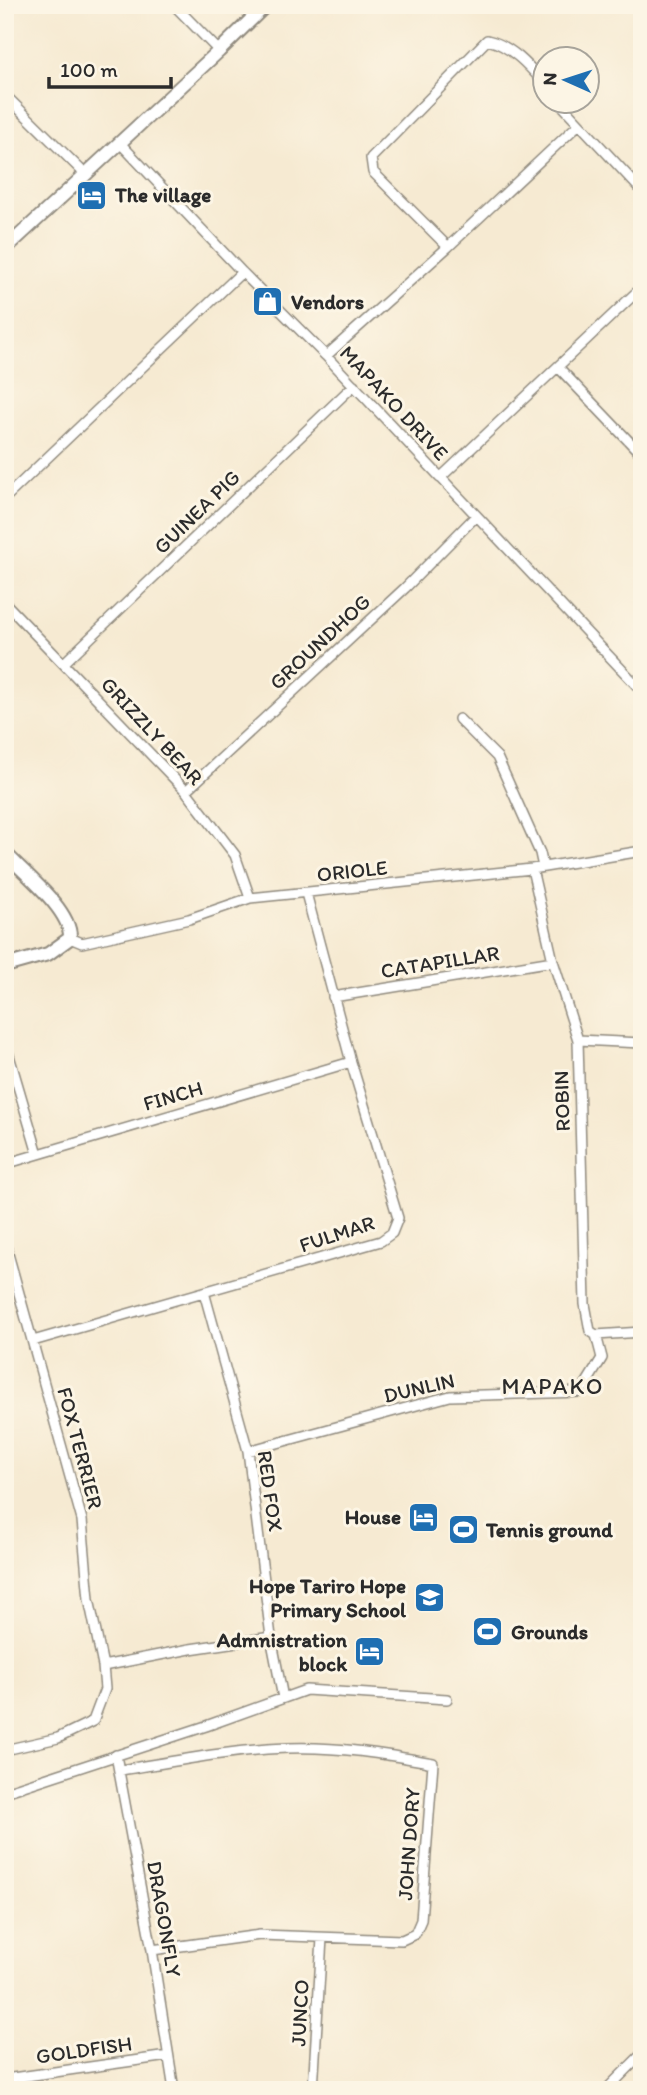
<svg xmlns="http://www.w3.org/2000/svg" width="647" height="2095" viewBox="0 0 647 2095" font-family="Itim,sans-serif">
<style>
.lines{fill:none;stroke-linecap:round;stroke-linejoin:round}
.street-casing{stroke:#908a7e;stroke-width:12}
.secondary-casing{stroke:#908a7e;stroke-width:16}
.street{stroke:#fff;stroke-width:9}
.secondary{stroke:#fff;stroke-width:12}
.labels{text-anchor:middle;stroke-width:6;stroke-linejoin:round;paint-order:stroke}
.poi-label{font-size:21px;font-weight:bold;fill:#2b2b2b;stroke:#fcf5e5;text-anchor:start}
.street-label{font-size:21px;fill:#2b2b2b;stroke:#fcf5e5}
.neighbourhood-label{font-size:23px;letter-spacing:2px;fill:#2b2b2b;stroke:#fcf5e5}
</style>
<rect width="100%" height="100%" fill="#fcf5e5"/>
<filter id="ink" filterUnits="userSpaceOnUse"><feTurbulence type="fractalNoise" baseFrequency=".0143" numOctaves="2"/><feDisplacementMap in="SourceGraphic" scale="14" xChannelSelector="R" yChannelSelector="G"/><feConvolveMatrix kernelMatrix="1 2 1 2 8 2 1 2 1" color-interpolation-filters="sRGB"/></filter>
<filter id="wash" filterUnits="userSpaceOnUse"><feTurbulence type="fractalNoise" baseFrequency=".00686" numOctaves="4" result="noise"/><feDisplacementMap in="SourceGraphic" scale="28" xChannelSelector="R" yChannelSelector="G"/><feGaussianBlur stdDeviation="1.57" result="paint"/><feColorMatrix in="noise" values="0 0 0 0 0 0 0 0 0 0 0 0 0 0 0 0 0 1.4 0 .05"/><feComposite in="paint" operator="in"/></filter>
<g filter="url(#wash)">
<rect width="100%" height="100%" fill="#f6ead2"/>
</g>
<g filter="url(#ink)">
<g class="lines">
<defs>
<path id="street" d="M174 5 219 51
M5 95 86 175
M559 102 642 191
M119 142 242 272 326 356 642 691
M448 247 373 172 371 158 487 40C511 45 530 67 546 85
M326 356 448 247 579 124
M558 367 642 455
M440 478 642 287
M5 498 242 272
M5 603 186 791 235 855 250 898
M64 663 354 385
M459 719 497 757 540 853 543 867
M186 791 405 588 476 516
M70 938 82 943 189 919 250 898 532 869 642 851
M333 997 553 961
M578 1040 642 1043
M5 1042 38 1154
M5 1164 351 1062
M5 1243 82 1520 89 1599 103 1666 105 1689 93 1721 58 1738 5 1750
M204 1292 248 1451 271 1637 283 1698
M596 1335 642 1332
M33 1341 381 1241 392 1233 398 1218 351 1062 306 893
M248 1451 450 1396 581 1392 602 1358 596 1335 590 1331 585 1304 578 1040 553 961 532 869
M103 1666 190 1649 271 1637
M116 1755 152 1950 174 2090
M121 1770C176 1761 231 1750 287 1748 336 1746 385 1754 433 1763L421 1920 415 1934 402 1940 260 1935 152 1950
M5 1792 206 1726 306 1690 447 1699
M5 2079 168 2056
M313 2090 322 1938
M606 2090 642 2054"/>
<path id="secondary" d="M5 249 219 51 266 5
M5 853C24 873 72 911 70 938L48 954 5 966"/>
</defs>
<!-- street casing -->
<use href="#street" class="street-casing"/>
<!-- secondary casing -->
<use href="#secondary" class="secondary-casing"/>
<!-- street -->
<use href="#street" class="street"/>
<!-- secondary -->
<use href="#secondary" class="secondary"/>
</g>
</g>
<!-- icons -->
<defs>
<symbol id="hotel-square" viewBox="-11 -11 22 22"><rect x="-9" y="-9" width="18" height="18" rx="4" fill="#1f6fb2" stroke="#fcf5e5"/><path d="M-6-4.5h1.5V1H6V5H4.5V3h-9V5H-6ZM-4 0a1.8 1.8 0 1 1 3.6 0ZM.5 0V-2.5h3Q6-2.5 6 0Z" fill="#fff"/></symbol>
<symbol id="shop-square" viewBox="-11 -11 22 22"><rect x="-9" y="-9" width="18" height="18" rx="4" fill="#1f6fb2" stroke="#fcf5e5"/><path d="M-5-2.5h2.3a2.7 3.5 0 0 1 5.4 0H5L5.5 6h-11ZM-1.5-2.5h3a1.5 2.3 0 0 0-3 0Z" fill="#fff"/></symbol>
<symbol id="stadium-square" viewBox="-11 -11 22 22"><rect x="-9" y="-9" width="18" height="18" rx="4" fill="#1f6fb2" stroke="#fcf5e5"/><path d="M0-5a6.5 5 0 1 0 0 10a6.5 5 0 1 0 0-10ZM-3.5-1.8h7v3.6h-7Z" fill="#fff"/></symbol>
<symbol id="school-square" viewBox="-11 -11 22 22"><rect x="-9" y="-9" width="18" height="18" rx="4" fill="#1f6fb2" stroke="#fcf5e5"/><path d="M0-5L7-2L0 1L-7-2ZM-4 1L0 2.5L4 1V4Q0 6-4 4Z" fill="#fff"/></symbol>
</defs>
<g fill-rule="evenodd">
<use href="#hotel-square" x="74" y="178" width="35" height="35"/>
<use href="#shop-square" x="250" y="284" width="35" height="35"/>
<use href="#hotel-square" x="406" y="1500" width="35" height="35"/>
<use href="#stadium-square" x="446" y="1512" width="35" height="35"/>
<use href="#school-square" x="412" y="1580" width="35" height="35"/>
<use href="#stadium-square" x="470" y="1614" width="35" height="35"/>
<use href="#hotel-square" x="352" y="1634" width="35" height="35"/>
</g>
<g class="labels">
<!-- poi labels -->
<g class="poi-label">
<text x="115" y="202">The village</text>
<text x="291" y="309">Vendors</text>
<text x="401" y="1524" text-anchor="end">House</text>
<text x="486" y="1537">Tennis ground</text>
<text x="406" y="1593" text-anchor="end">Hope Tariro Hope<tspan x="406" dy="24">Primary School</tspan></text>
<text x="511" y="1639">Grounds</text>
<text x="347" y="1647" text-anchor="end">Admnistration<tspan x="347" dy="24">block</tspan></text>
</g>
<!-- street labels -->
<g class="street-label">
<text transform="translate(394 403) rotate(47)" y="7">MAPAKO DRIVE</text>
<text transform="translate(197 512) rotate(-44)" y="7">GUINEA PIG</text>
<text transform="translate(320 642) rotate(-43)" y="7">GROUNDHOG</text>
<text transform="translate(152 731) rotate(47)" y="7">GRIZZLY BEAR</text>
<text transform="translate(352 871) rotate(-6)" y="7">ORIOLE</text>
<text transform="translate(440 962) rotate(-9)" y="7">CATAPILLAR</text>
<text transform="translate(173 1096) rotate(-16)" y="7">FINCH</text>
<text transform="translate(562 1101) rotate(-92)" y="7">ROBIN</text>
<text transform="translate(337 1234) rotate(-18)" y="7">FULMAR</text>
<text transform="translate(419 1388) rotate(-13)" y="7">DUNLIN</text>
<text transform="translate(80 1448) rotate(75)" y="7">FOX TERRIER</text>
<text transform="translate(270 1491) rotate(82)" y="7">RED FOX</text>
<text transform="translate(409 1844) rotate(-86)" y="7">JOHN DORY</text>
<text transform="translate(164 1919) rotate(80)" y="7">DRAGONFLY</text>
<text transform="translate(300 2013) rotate(-87)" y="7">JUNCO</text>
<text transform="translate(84 2050) rotate(-8)" y="7">GOLDFISH</text>
</g>
<!-- neighbourhood labels -->
<g class="neighbourhood-label">
<text x="553" y="1394">MAPAKO</text>
</g>
</g>
<!-- margin -->
<rect width="647" height="2095" fill="none" stroke="#fcf5e5" stroke-width="28"/>
<!-- north arrow -->
<g transform="translate(566 80) rotate(273)"><circle r="33" fill="#fcf5e5" stroke="#a8a49b" stroke-width="2"/>
<path d="M0-5L12 26L0 18L-12 26Z" fill="#1f6fb2"/>
<text y="-10" font-size="19" font-weight="bold" text-anchor="middle" fill="#2b2b2b">N</text>
</g>
<!-- scale -->
<path d="M49 77v10h122v-10" fill="none" stroke="#2b2b2b" stroke-width="3.5"/>
<text x="60" y="77" font-size="21" fill="#2b2b2b" stroke="#fcf5e5" stroke-width="5" paint-order="stroke">100 m</text>
</svg>
